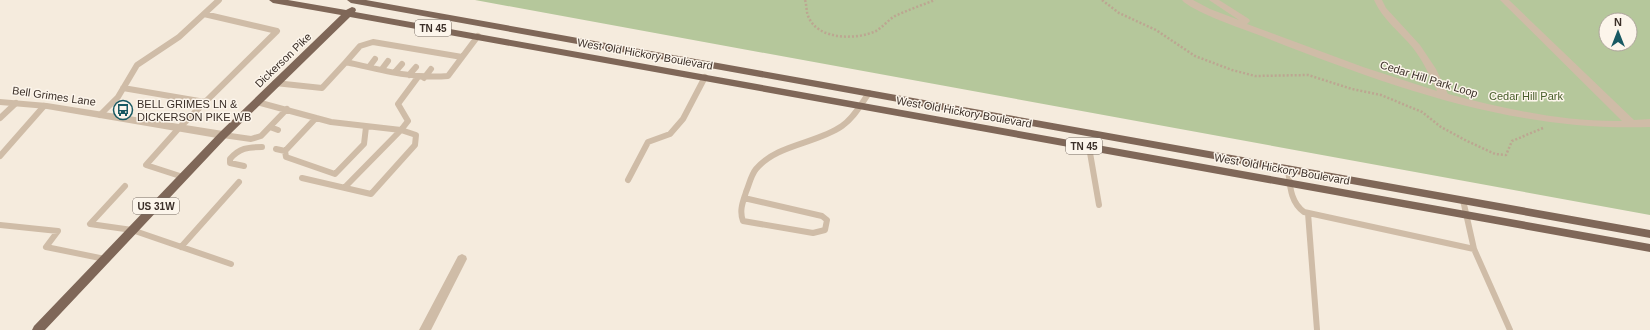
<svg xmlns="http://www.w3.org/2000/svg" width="1650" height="330" viewBox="0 0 1650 330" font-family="Helvetica,sans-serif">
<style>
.green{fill:#b5c79b;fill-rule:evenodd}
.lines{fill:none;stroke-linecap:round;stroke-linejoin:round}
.path{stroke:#bca691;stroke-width:2.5;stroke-dasharray:2 2;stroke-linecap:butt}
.service{stroke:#cfbca7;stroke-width:6}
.minor{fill:#cfbca7;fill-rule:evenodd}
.primary{fill:#7f6758;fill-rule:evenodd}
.labels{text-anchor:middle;stroke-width:3;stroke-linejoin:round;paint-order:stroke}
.shield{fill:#fcf5eb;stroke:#756a62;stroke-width:1}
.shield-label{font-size:10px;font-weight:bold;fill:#3b2f28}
.street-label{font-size:11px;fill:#3b2f28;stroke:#fcf5eb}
.park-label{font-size:11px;fill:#475d29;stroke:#fcf5eb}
.poi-label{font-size:11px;fill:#3b2f28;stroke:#fcf5eb;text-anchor:start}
</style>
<rect width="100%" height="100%" fill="#f5ebdd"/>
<!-- green -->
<path class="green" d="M475 0H1650V215ZM1606 20H1630V44H1606Z"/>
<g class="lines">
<!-- path -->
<path class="path" d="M805 0C807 6 806 13 809 18 819 40 857 40 876 31 883 27 888 20 895 16 908 10 922 5 935 0
M1102 0 1119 13 1156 30 1195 56 1232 70 1255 76 1308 75 1352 89 1381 95 1422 112 1441 127 1465 140 1495 154 1506 155 1512 141 1543 128"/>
<!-- service -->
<path class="service" d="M346 62 360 46 373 42 462 57
M369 67 375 59
M382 69 388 61
M395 72 402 64
M409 75 416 67
M424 78 431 69
M275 83 322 88 346 62C380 70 413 79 448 76L478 36
M123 88 205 102
M257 102 331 122 401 130 408 121 398 104 418 77
M100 115 118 97 137 65 179 37 219 0
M0 118 16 103
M316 118 285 151 286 157 335 174 364 144 366 127
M270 127 278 130
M223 135 251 139 261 136 287 109
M1089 147 1099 205
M276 149 285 151
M0 156 44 106
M244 166 230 163V159C239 148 248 147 262 147
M1288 169C1290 185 1290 202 1304 212L1474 249 1463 200
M183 177 146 165 179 128 277 31 204 14
M302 178 371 194 415 145 416 135 401 130 345 187
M628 180 648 142 670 134 683 119 705 77
M125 186 90 224 132 230 231 264
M744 198 822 216 827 220 825 230 813 233 743 221C739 210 743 202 746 192 749 185 751 175 756 169 777 144 816 144 842 126 854 118 861 104 869 93
M1308 213 1317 330
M0 225 58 231 46 247 105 259
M181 247 239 182
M1474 249 1510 330"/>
<!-- minor -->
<path class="minor" d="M1182 0H1193L1210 9 1239 20 1209 0H1219L1249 19 1250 21 1247 24 1363 67 1437 91C1430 76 1423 61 1413 48 1400 32 1382 19 1374 0H1382L1386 8 1420 45 1436 69 1448 94C1505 109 1564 122 1622 121L1500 0H1509L1634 120 1650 119V127C1510 132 1384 84 1256 34 1240 28 1191 11 1182 0Z
M0 99 47 103 223 131 226 132 228 135 226 138 223 139 47 109 0 105Z
M462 254 466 256 467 259 431 330H419L458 256Z"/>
<!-- primary -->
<path class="primary" d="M269 0H288L346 10 352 7 355 8 356 10 355 12 1650 244V252L350 17 226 138 45 330H32L34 326 220 132 341 15 273 3Z
M347 0H366L1650 230V238L351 3Z"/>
</g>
<!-- icons -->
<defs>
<symbol id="bus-ring" viewBox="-11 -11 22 22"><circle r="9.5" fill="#fcf5eb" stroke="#185962" stroke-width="1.5"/><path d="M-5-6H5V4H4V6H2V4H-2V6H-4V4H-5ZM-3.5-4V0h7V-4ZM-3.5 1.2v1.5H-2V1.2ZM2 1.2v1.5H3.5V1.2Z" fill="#185962"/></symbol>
</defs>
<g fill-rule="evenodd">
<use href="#bus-ring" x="112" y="99" width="22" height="22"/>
</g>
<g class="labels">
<!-- shield labels -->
<g class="shield">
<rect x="415" y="20" width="36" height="16" rx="3"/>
<rect x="1066" y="138" width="36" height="16" rx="3"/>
<rect x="133" y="198" width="46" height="16" rx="3"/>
</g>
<g class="shield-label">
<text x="433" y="32">TN 45</text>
<text x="1084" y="150">TN 45</text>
<text x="156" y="210">US 31W</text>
</g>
<!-- street labels -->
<g class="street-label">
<text transform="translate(645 54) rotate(10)" y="4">West Old Hickory Boulevard</text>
<text transform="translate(283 60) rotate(-44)" y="4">Dickerson Pike</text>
<text transform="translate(1429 79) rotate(17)" y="4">Cedar Hill Park Loop</text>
<text transform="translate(54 96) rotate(8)" y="4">Bell Grimes Lane</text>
<text transform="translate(964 112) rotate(10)" y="4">West Old Hickory Boulevard</text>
<text transform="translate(1282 169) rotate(10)" y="4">West Old Hickory Boulevard</text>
</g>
<!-- park labels -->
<g class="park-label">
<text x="1526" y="100">Cedar Hill Park</text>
</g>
<!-- poi labels -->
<g class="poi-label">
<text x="137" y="108">BELL GRIMES LN &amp;<tspan x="137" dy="13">DICKERSON PIKE WB</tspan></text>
</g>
</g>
<!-- north arrow -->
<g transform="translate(1618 32)"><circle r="19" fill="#fcf5eb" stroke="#afa69d"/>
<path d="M0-3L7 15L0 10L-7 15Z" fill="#185962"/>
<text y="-6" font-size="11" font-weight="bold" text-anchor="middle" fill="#3b2f28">N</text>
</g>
</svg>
